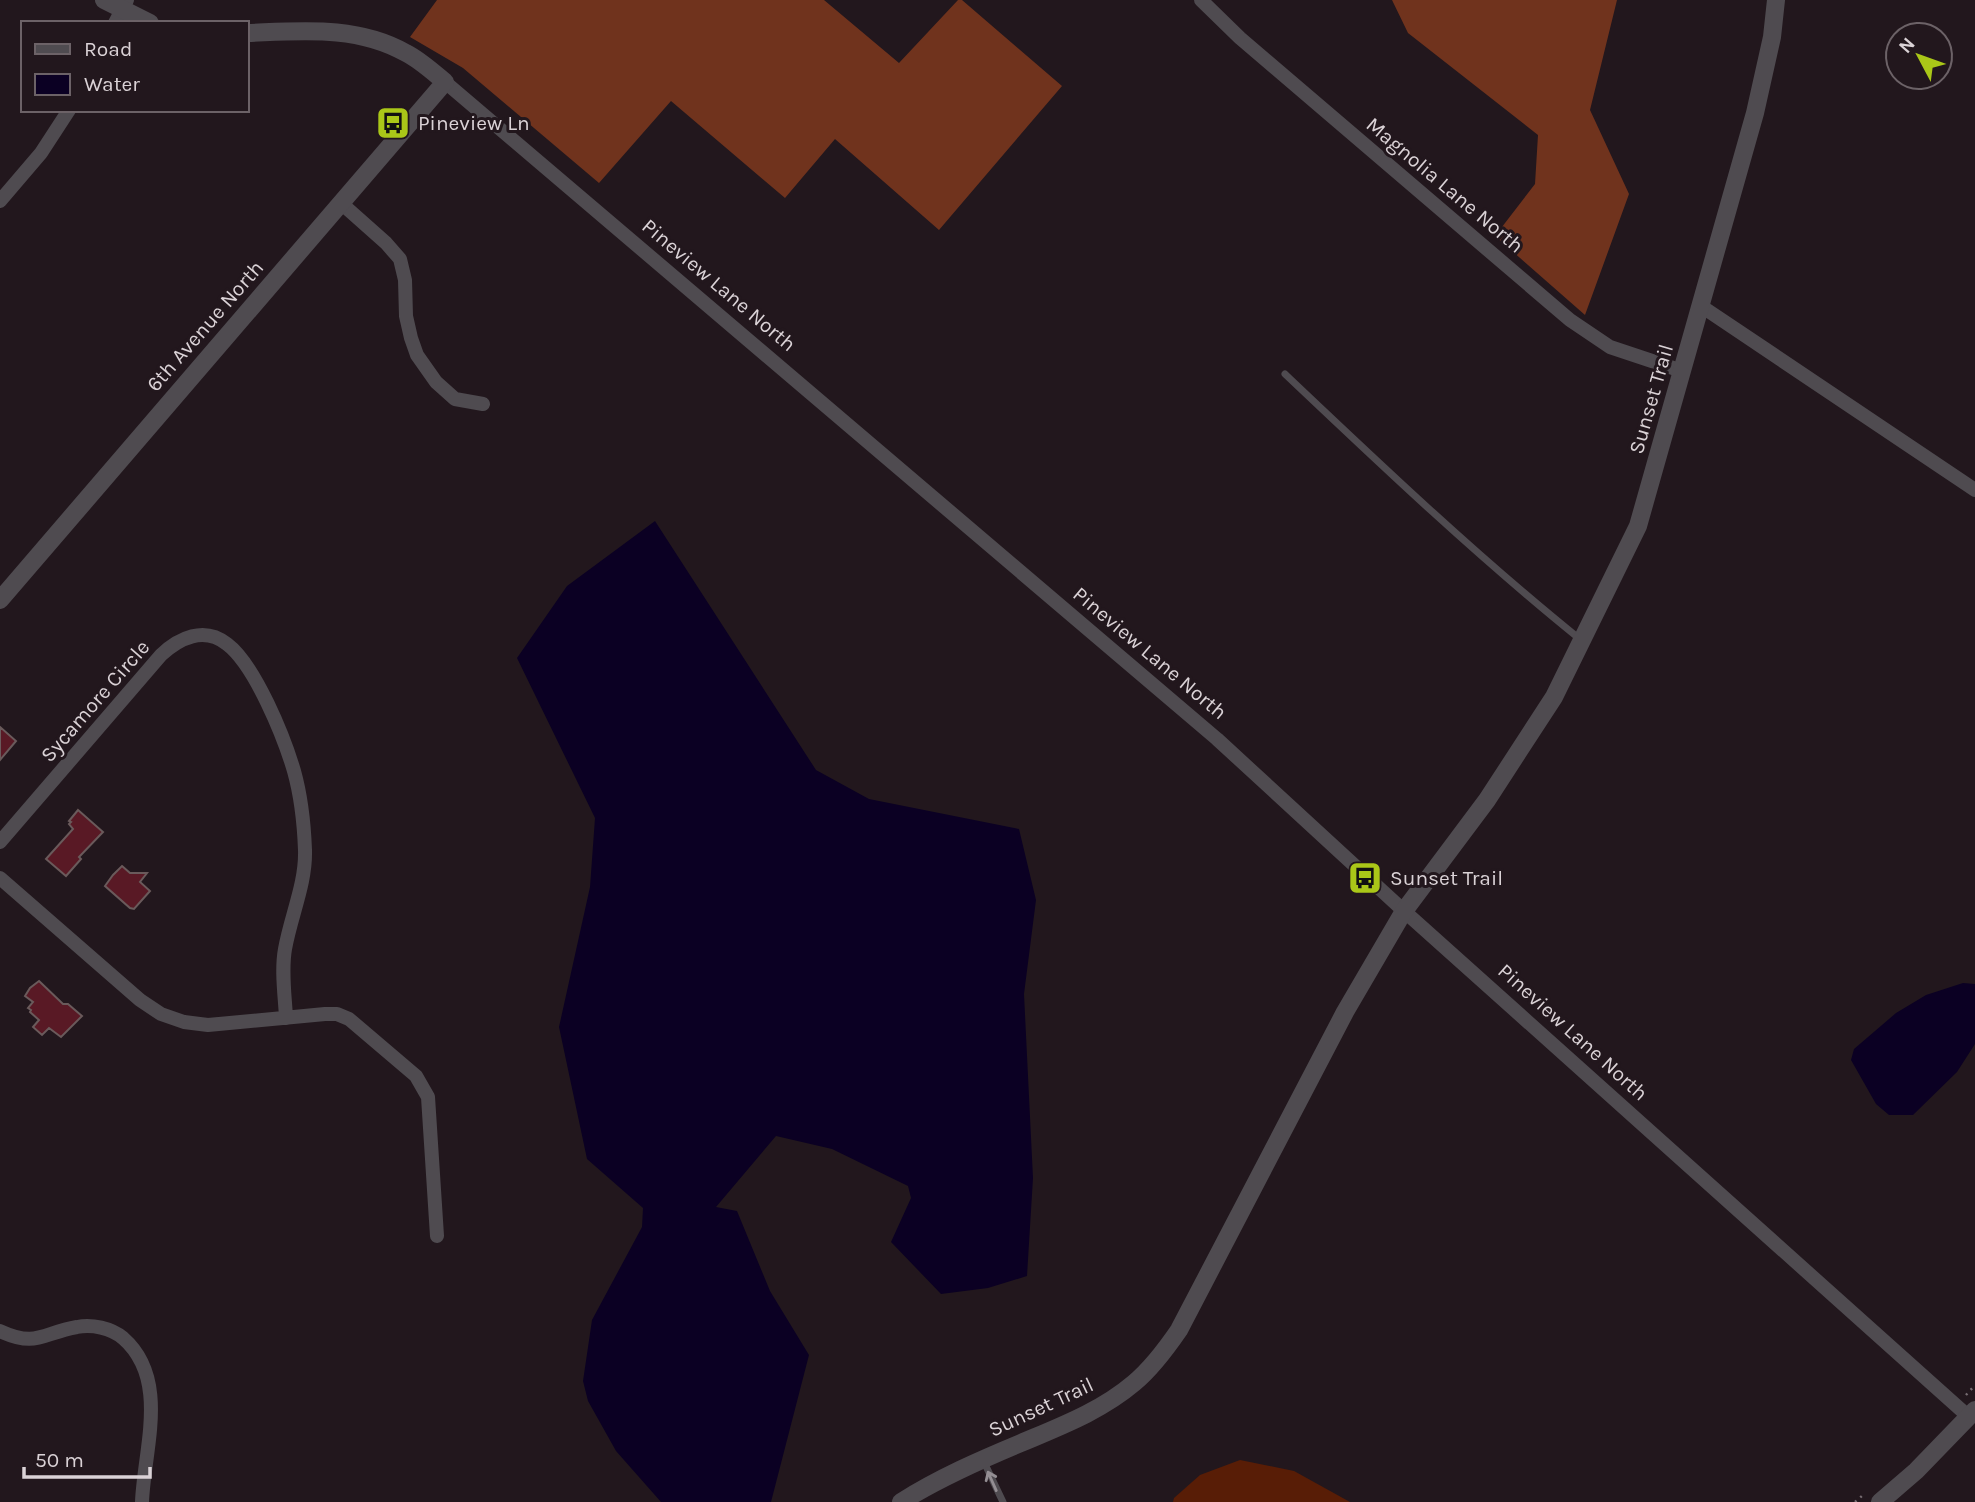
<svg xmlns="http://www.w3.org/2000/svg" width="1975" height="1502" viewBox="0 0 1975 1502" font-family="Karla,sans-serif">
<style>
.green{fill:#581d06}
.forest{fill:#70331d}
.water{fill:#0b0023}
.building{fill:#591925;stroke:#6a5a5b;stroke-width:2}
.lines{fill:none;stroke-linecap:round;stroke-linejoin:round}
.path{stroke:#776d72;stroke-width:2.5;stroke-dasharray:2 5;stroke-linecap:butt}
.service{stroke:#4f4b50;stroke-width:7}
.minor{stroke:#4f4b50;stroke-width:14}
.tertiary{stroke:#4f4b50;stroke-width:18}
.oneway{stroke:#948e93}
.labels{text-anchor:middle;stroke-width:6;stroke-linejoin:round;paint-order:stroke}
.poi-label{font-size:21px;fill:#dad2d6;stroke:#22171d;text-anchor:start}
.street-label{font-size:21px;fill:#dad2d6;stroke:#22171d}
</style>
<rect width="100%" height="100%" fill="#22171d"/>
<!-- green -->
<path class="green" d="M1240 1460 1294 1471 1350 1502H1173L1174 1498 1200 1475Z"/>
<!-- forest -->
<path class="forest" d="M437 0H824L899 63 958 0H962L1062 86 939 230 835 139 785 198 671 101 599 183 463 68 410 37Z
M1392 0H1617L1590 110 1629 194 1585 315 1495 236 1535 184 1538 135 1408 33Z"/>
<!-- water -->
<path class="water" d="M655 521 816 770 869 799 1019 829 1036 900 1024 994 1033 1178 1027 1276 988 1288 941 1294 891 1242 911 1198 908 1186 832 1149 776 1136 716 1207 737 1211 770 1291 809 1355 771 1502H661L616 1451 588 1401 583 1381 592 1320 642 1227 643 1208 587 1159 559 1027 590 887 595 818 517 658 567 586Z
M1963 983 1975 984V1044L1957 1072 1913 1115H1889L1876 1104 1851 1060 1854 1049 1896 1013 1926 995Z"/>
<!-- building -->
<path class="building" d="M0 727 16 741 0 760Z
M78 810 103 832 79 857 81 859 66 876 46 859 73 829 69 824 71 822 69 821Z
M122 866 130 873H147L140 882 150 891 134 909 130 908 105 886 113 875Z
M39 981 63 1004H68L82 1016 61 1037 49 1028 42 1035 33 1027 39 1020 30 1012 31 1010 28 1008 33 1002 25 996 30 988Z"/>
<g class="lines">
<!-- path -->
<path class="path" d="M1966 1395 1975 1385
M1855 1502 1863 1495"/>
<!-- service -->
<path class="service" d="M1285 374C1381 465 1478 557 1581 640
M984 1462 1003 1502"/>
<!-- minor -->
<path class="minor" d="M1201 0 1240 38 1570 320 1610 347 1682 371
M115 23 127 0
M445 82 1217 739 1404 911 1969 1417
M0 201 41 153 69 110
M341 203 386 243 400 259 405 280 406 316 411 338 417 355 436 382 455 399 483 404
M1701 306 1975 490
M0 842 161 655C179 638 204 626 227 644 255 665 284 737 294 771 301 796 304 823 305 850 306 884 291 915 285 949 281 971 285 996 286 1018
M0 878 140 1000 161 1014 184 1022 208 1025 325 1014H337L349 1019 416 1076 428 1097 437 1236
M0 1331C37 1348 42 1333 77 1327 92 1324 111 1328 123 1338 170 1379 144 1449 142 1502"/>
<!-- tertiary -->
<path class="tertiary" d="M104 0 150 23
M0 600 445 82C433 72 420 60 406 53 357 25 301 31 247 33
M901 1502C939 1478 980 1460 1021 1443 1061 1426 1101 1411 1134 1383 1152 1368 1166 1349 1179 1330L1345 1012 1404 911 1487 800 1554 697 1638 526 1755 113 1772 37 1776 0
M1880 1502 1916 1471 1975 1410"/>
</g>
<!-- one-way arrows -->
<defs><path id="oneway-shaft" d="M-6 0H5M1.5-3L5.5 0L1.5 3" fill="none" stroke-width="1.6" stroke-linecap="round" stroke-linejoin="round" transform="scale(1.75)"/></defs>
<use class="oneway" href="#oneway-shaft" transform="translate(992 1481) rotate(-114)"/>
<!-- icons -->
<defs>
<symbol id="bus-square" viewBox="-11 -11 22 22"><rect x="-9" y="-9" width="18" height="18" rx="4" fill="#aac718" stroke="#22171d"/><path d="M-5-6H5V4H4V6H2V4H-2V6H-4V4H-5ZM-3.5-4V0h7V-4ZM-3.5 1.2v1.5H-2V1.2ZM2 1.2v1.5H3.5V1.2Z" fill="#111"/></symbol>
</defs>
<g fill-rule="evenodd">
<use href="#bus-square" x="374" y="104" width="38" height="38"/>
<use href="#bus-square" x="1346" y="859" width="38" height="38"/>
</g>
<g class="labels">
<!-- poi labels -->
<g class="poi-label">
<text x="418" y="130">Pineview Ln</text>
<text x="1390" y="885">Sunset Trail</text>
</g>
<!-- street labels -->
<g class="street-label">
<text transform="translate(1445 185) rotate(40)" y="7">Magnolia Lane North</text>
<text transform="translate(719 285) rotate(40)" y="7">Pineview Lane North</text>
<text transform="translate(205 326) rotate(-49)" y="7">6th Avenue North</text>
<text transform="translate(1651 399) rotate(-74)" y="7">Sunset Trail</text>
<text transform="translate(1150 653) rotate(40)" y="7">Pineview Lane North</text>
<text transform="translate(95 701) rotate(-49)" y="7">Sycamore Circle</text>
<text transform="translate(1573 1032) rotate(42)" y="7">Pineview Lane North</text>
<text transform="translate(1041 1407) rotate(-25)" y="7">Sunset Trail</text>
</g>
</g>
<!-- legend -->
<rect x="21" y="21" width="228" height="91" fill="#22171d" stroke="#6c6267" stroke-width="2"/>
<rect x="35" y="44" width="35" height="10" fill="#4f4b50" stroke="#6c6267" stroke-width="2"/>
<text x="84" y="56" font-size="21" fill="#dad2d6">Road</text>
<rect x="35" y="74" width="35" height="21" fill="#0b0023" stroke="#6c6267" stroke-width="2"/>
<text x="84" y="91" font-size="21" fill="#dad2d6">Water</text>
<!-- north arrow -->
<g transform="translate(1919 56) rotate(311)"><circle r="33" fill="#22171d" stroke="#6c6267" stroke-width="2"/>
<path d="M0-5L12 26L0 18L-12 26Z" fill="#aac718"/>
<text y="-10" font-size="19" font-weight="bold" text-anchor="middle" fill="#dad2d6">N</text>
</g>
<!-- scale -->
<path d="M24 1467v10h126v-10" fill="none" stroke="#dad2d6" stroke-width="3.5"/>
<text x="35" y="1467" font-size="21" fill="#dad2d6" stroke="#22171d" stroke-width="5" paint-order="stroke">50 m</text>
</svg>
